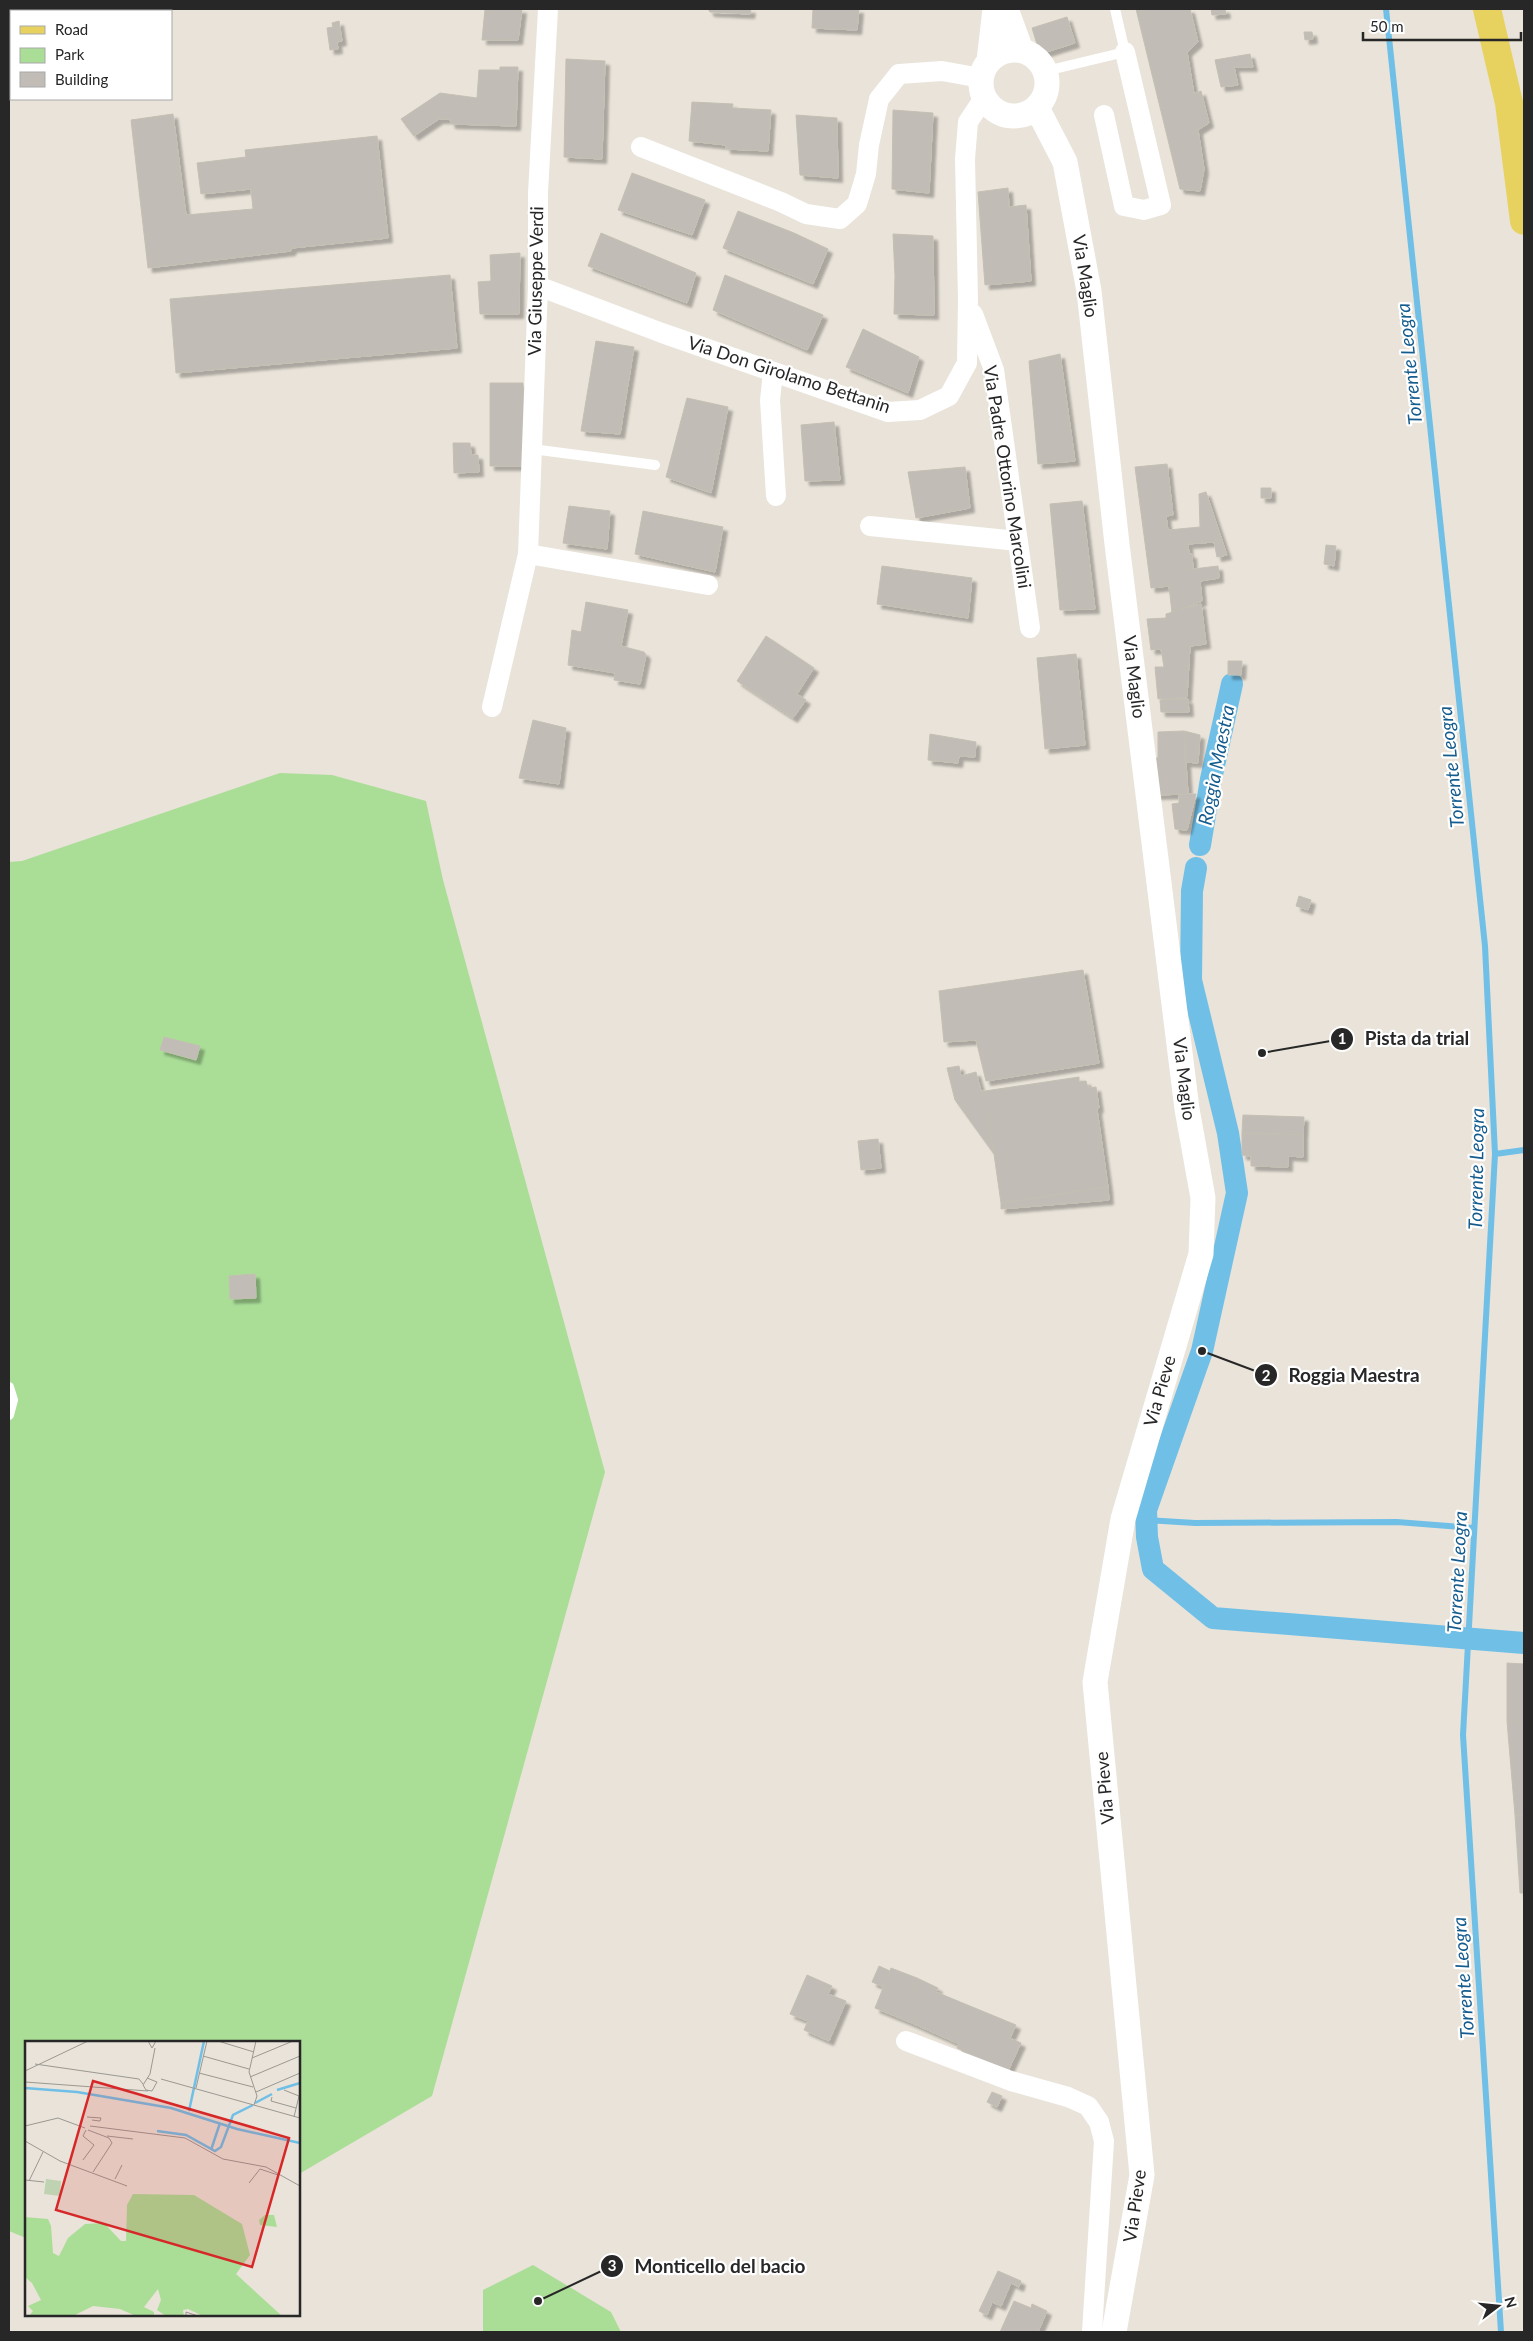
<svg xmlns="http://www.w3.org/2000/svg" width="1533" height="2341" viewBox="0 0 1533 2341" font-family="Lato,sans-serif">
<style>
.green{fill:#aade97}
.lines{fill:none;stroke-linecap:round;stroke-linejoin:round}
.stream{stroke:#70bfe7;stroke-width:6}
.canal{stroke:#70bfe7;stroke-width:22}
.building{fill:#c1bdb6;stroke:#c4bfb3;filter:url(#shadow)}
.service{stroke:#fff;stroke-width:10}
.minor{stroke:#fff;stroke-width:20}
.tertiary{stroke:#fff;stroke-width:25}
.primary{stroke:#e8d25f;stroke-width:28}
.labels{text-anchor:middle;stroke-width:4.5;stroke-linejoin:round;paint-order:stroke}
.street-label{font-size:18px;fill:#272727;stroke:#fff}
.water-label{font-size:19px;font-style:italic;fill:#145b8e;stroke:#fff}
.inset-river{fill:none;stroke:#70bfe7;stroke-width:2.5}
.inset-road{fill:none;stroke:#9b9892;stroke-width:1}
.view{fill:#d62828;fill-opacity:0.15;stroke:#d62828;stroke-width:2.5}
.inset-edge{fill:none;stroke:#272727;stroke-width:2.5}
.leader{fill:none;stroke:#272727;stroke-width:2}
.callout-dot{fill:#272727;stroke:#fff;stroke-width:2}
.mark-label{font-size:15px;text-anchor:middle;font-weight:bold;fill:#fff}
.callout-label{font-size:19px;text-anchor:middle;font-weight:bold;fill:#272727;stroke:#fff;stroke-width:4.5;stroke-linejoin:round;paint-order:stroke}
</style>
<defs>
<filter id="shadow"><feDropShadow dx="4.5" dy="4.5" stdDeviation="1" flood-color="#0004"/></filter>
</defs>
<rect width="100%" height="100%" fill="#e9e3d9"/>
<!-- green -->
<path class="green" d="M280 773 332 775 426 801 443 880 605 1472 432 2096 299 2174V2042H26V2238L9 2231V862L22 861Z
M533 2265 611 2312 621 2332H483V2290Z"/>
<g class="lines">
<!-- stream -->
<path class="stream" d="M1386 9 1485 946 1495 1154 1463 1735 1501 2332
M1495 1154 1524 1150
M1146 1520 1195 1523 1397 1522 1474 1528"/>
<!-- canal -->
<path class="canal" d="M1200 845 1211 779 1232 684
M1196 868 1192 891 1191 980 1228 1133 1237 1193 1202 1351 1146 1510 1147 1537 1153 1569 1213 1618 1524 1643"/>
</g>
<!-- building -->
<path class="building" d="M485 9H522L518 40H482Z
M708 9H751L750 14 710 12Z
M813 9H859L857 30 812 28Z
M1136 9H1190L1198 42 1187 52 1194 94 1201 91 1209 123 1198 130 1204 169 1200 191 1180 189Z
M1211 9H1225L1226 14 1212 15Z
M1067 17 1075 43 1040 54 1032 28Z
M339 21 342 41 337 42 338 49 330 50 327 28 333 27 332 23Z
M1304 32H1312L1313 39 1305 40Z
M1250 54 1253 67H1234L1238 85 1221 87 1215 60Z
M566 59 605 61 602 159 564 157Z
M500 67H518L516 126 451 124 450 119H439L414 136 401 119 440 93 477 98 479 70H500Z
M692 102 733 104 732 108 771 110 768 151 726 149V145L689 141Z
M893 110 933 113 929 193 892 189Z
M173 114 186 215 253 209 251 189 201 194 197 163 246 157 245 150 377 136 388 238 292 248 291 251 148 268 131 120Z
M796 115 837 118 838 178 800 175Z
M632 173 705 200 692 235 618 210Z
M1008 188 1009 207 1026 205 1031 281 985 285 978 192Z
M738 211 794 233 828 249 813 284 723 248Z
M601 233 696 273 687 303 588 266Z
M893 234 933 236 934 315 894 314 895 276Z
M520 253 519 314H480L478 282 491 281 490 255Z
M450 275 457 348 176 373 170 299Z
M725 275 823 315 807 350 713 310Z
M863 329 919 357 908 393 846 367Z
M596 341 634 347 620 434 581 431Z
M1060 354 1075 461 1038 464 1029 361Z
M490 383H523L524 466H490Z
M687 398 728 407 711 493 666 477Z
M834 422 840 480 805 481 801 425Z
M453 443H470L471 455H478L479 472 454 473Z
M1167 464 1173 515 1166 516 1168 530 1200 527 1199 494 1206 492 1227 555 1217 557 1214 542 1188 544 1189 554H1192L1193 569 1218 566 1219 578 1200 581 1202 601 1172 613 1169 586 1151 588 1135 467Z
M965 467 970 508 916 518 908 472Z
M1261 488H1271V498H1261Z
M1082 501 1095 609 1060 610 1050 504Z
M569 506 610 511 607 549 563 543Z
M643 511 723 527 715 572 635 554Z
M1326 545 1336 546 1334 566 1324 564Z
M882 566 972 578 968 618 877 604Z
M586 602 628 610 621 646 644 652 646 655 640 684 614 680 615 673 568 665 572 630 581 632Z
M1201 604 1206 644 1190 646 1187 697 1158 699 1155 667H1164L1161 649 1151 650 1147 619 1166 618V614Z
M766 636 814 668 797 694 806 700 793 718 737 681Z
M1076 654 1085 745 1045 749 1037 658Z
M1228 661H1242L1241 675H1228Z
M1188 699 1189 712H1161L1160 700Z
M533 720 566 728 559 784 519 778Z
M1184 731 1200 735 1198 763 1185 762Z
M1184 731 1188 794 1156 795 1155 758H1158V732Z
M930 734 976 742 975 757 959 756 958 763 928 760Z
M1179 794H1196L1187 830 1175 829 1172 804 1179 803Z
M1299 896 1311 900 1308 910 1296 906Z
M1083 970 1099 1063 986 1081 976 1040 944 1042 939 991Z
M164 1037 200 1046 196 1060 160 1050Z
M959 1066 961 1076 976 1072 981 1091H985L994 1154 955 1100 947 1068Z
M1079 1077V1082L1086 1081 1088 1088 1096 1087 1099 1108 1097 1109 1108 1187 1001 1203 985 1091Z
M1243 1115 1304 1117 1303 1135 1242 1133Z
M1242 1133 1303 1135V1157L1288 1156V1167L1251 1166V1156L1242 1155Z
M878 1139 881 1168 861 1170 858 1141Z
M1108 1187 1109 1200 1001 1209V1203Z
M255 1274 256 1298 230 1299 229 1276Z
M1507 1663 1524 1664V1722L1507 1721Z
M1507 1721 1524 1722V1815H1515Z
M1515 1815H1524V1893H1520Z
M879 1966 890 1971 884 1987 872 1982Z
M891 1968 917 1978 912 1990 924 1996 912 2023 875 2008Z
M807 1975 832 1986 828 1994 846 2001 829 2041 804 2030 808 2021 790 2014Z
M917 1978 938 1988 936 1992 1016 2025 1010 2038 1021 2043 1008 2071 957 2048 959 2044 912 2023 924 1996 912 1990Z
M992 2092 1002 2096 997 2107 987 2102Z
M998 2271 1021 2281 1019 2287 1011 2283 1001 2306 992 2302 987 2315 979 2311Z
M1014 2301 1031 2308 1032 2304 1047 2311 1038 2332H1000Z"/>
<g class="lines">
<!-- service -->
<path class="service" d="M1046 71 1125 52 1115 9
M532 449 655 465
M9 1387 13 1400 9 1415"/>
<!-- minor -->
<path class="minor" d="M1104 115 1124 206 1144 210 1161 205 1125 52
M641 147 781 202 806 214 840 219 857 204 866 174 869 145 879 99 899 74 942 71 981 78
M538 286 662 333 888 412 920 410 949 396 967 363 968 299 965 159 968 122 984 98
M973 314 994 370 1030 628
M773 372 770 400 776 496
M870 526 1018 541
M528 554 708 585
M492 707 528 554 538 286V193L548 9
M906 2041 1011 2081 1068 2097 1088 2106 1099 2122 1104 2141 1092 2332"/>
<!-- tertiary -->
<path class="tertiary" d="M1006 9 1021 50
M981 83a33 33 0 1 1 66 0a33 33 0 1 1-66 0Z
M989 61 995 9
M1037 108 1065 162 1089 291 1117 544 1187 1109 1203 1198 1201 1254 1123 1519 1095 1682 1142 2175 1114 2332"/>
<!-- primary -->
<path class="primary" d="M1487 9 1509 103 1524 221"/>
</g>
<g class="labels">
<!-- street labels -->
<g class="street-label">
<text transform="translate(1085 276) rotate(81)" y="6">Via Maglio</text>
<text transform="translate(536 281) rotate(-89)" y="6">Via Giuseppe Verdi</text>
<text transform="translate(789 375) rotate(18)" y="6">Via Don Girolamo Bettanin</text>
<text transform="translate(1007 477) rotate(81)" y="6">Via Padre Ottorino Marcolini</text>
<text transform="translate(1134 677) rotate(83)" y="6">Via Maglio</text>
<text transform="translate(1184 1079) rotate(83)" y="6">Via Maglio</text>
<text transform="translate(1160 1391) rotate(-74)" y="6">Via Pieve</text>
<text transform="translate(1105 1788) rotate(-95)" y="6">Via Pieve</text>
<text transform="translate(1135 2206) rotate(-82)" y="6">Via Pieve</text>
</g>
<!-- water labels -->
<g class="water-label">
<text transform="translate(1409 364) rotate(-96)" y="7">Torrente Leogra</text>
<text transform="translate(1216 765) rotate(-79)" y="7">Roggia Maestra</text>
<text transform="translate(1451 767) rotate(-96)" y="7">Torrente Leogra</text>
<text transform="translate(1476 1169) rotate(-89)" y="7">Torrente Leogra</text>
<text transform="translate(1457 1572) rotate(-87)" y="7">Torrente Leogra</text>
<text transform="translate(1463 1978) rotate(-94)" y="7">Torrente Leogra</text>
</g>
</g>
<!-- overview -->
<g transform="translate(25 2041)">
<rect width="275" height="275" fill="#e9e3d9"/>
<path d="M108 153 169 154 217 183 225 214 211 233 257 275H178L163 268 158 269 159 275H141L132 269 136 259 133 248 119 266 129 271V275H111L95 268 68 265 48 275H4L8 270 3 265 16 259 7 242 0 236V176L23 178 26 185 28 212 34 215 43 197 60 183 79 182 96 200H101L102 164ZM240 174H249L252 186 235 184 234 179Z" fill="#aade97"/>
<path d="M21 138 36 140 35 155 19 153Z" fill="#bfd2b1"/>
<path class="inset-river" d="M0 47 52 51 146 67 212 88 275 102M252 49 275 42M230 62 247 53M164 70 179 0M132 90 161 94 190 110 196 106 208 74 228 64M186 109 195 82"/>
<path class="inset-road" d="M123 0 127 7 131 0M193 0 229 11M178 15 224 28M227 17 268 0M10 23 114 38 118 43M0 30 63 0M174 32 228 46M225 36 275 15M122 37 132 41 127 50 121 49 118 44 125 33 130 7M136 38 275 77M0 41 123 50M171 47 182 0M259 49 274 55 269 76M231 51 275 32M247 56 246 60 271 67M229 64 232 55 224 31 231 0M62 76 76 77 75 80 67 79M0 85 33 77 60 87M65 85 160 97 198 118 241 126 275 145M63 89 84 97 87 102 68 131M82 95 108 98M0 100 35 120 102 145M58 119 69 104 58 95 61 89M90 138 97 124M0 139 19 141M4 140 18 111M224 142 235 128 253 134M161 275V271L173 275"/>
<path class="view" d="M68 40 264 97 227 226 31 169Z"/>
<rect width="275" height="275" class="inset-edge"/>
</g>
<!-- callouts -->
<path class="leader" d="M1262 1053L1342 1039M1202 1351L1266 1375M538 2301L612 2266"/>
<g class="callout-dot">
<circle cx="1262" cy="1053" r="5"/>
<circle cx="1202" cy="1351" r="5"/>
<circle cx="538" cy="2301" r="5"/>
<circle cx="1342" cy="1039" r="12"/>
<circle cx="1266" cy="1375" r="12"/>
<circle cx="612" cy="2266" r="12"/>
</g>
<g class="mark-label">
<text x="1342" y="1044">1</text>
<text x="1266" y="1381">2</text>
<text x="612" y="2271">3</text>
</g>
<g class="callout-label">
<text x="1417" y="1045">Pista da trial</text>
<text x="1354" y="1382">Roggia Maestra</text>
<text x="720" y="2273">Monticello del bacio</text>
</g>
<!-- border -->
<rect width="1533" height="2341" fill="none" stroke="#272727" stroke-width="20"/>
<!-- legend -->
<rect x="10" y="10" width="162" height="90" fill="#ffffff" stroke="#a9a9a9"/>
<rect x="20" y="26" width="25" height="8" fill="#e8d25f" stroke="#a9a9a9"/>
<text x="55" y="35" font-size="15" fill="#272727">Road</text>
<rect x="20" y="48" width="25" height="15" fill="#aade97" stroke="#a9a9a9"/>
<text x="55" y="60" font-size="15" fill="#272727">Park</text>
<rect x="20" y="72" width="25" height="15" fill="#c1bdb6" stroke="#a9a9a9"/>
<text x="55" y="85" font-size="15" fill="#272727">Building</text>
<!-- north arrow -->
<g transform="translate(1498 2306) rotate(74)" stroke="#ffffff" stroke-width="4" paint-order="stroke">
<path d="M0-4L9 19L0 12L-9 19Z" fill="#272727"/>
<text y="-8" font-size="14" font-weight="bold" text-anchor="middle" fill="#272727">N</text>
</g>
<!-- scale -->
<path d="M1363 32v8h158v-8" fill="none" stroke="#272727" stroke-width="2.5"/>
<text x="1370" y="32" font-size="15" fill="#272727" stroke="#ffffff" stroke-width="4" paint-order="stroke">50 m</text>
</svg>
